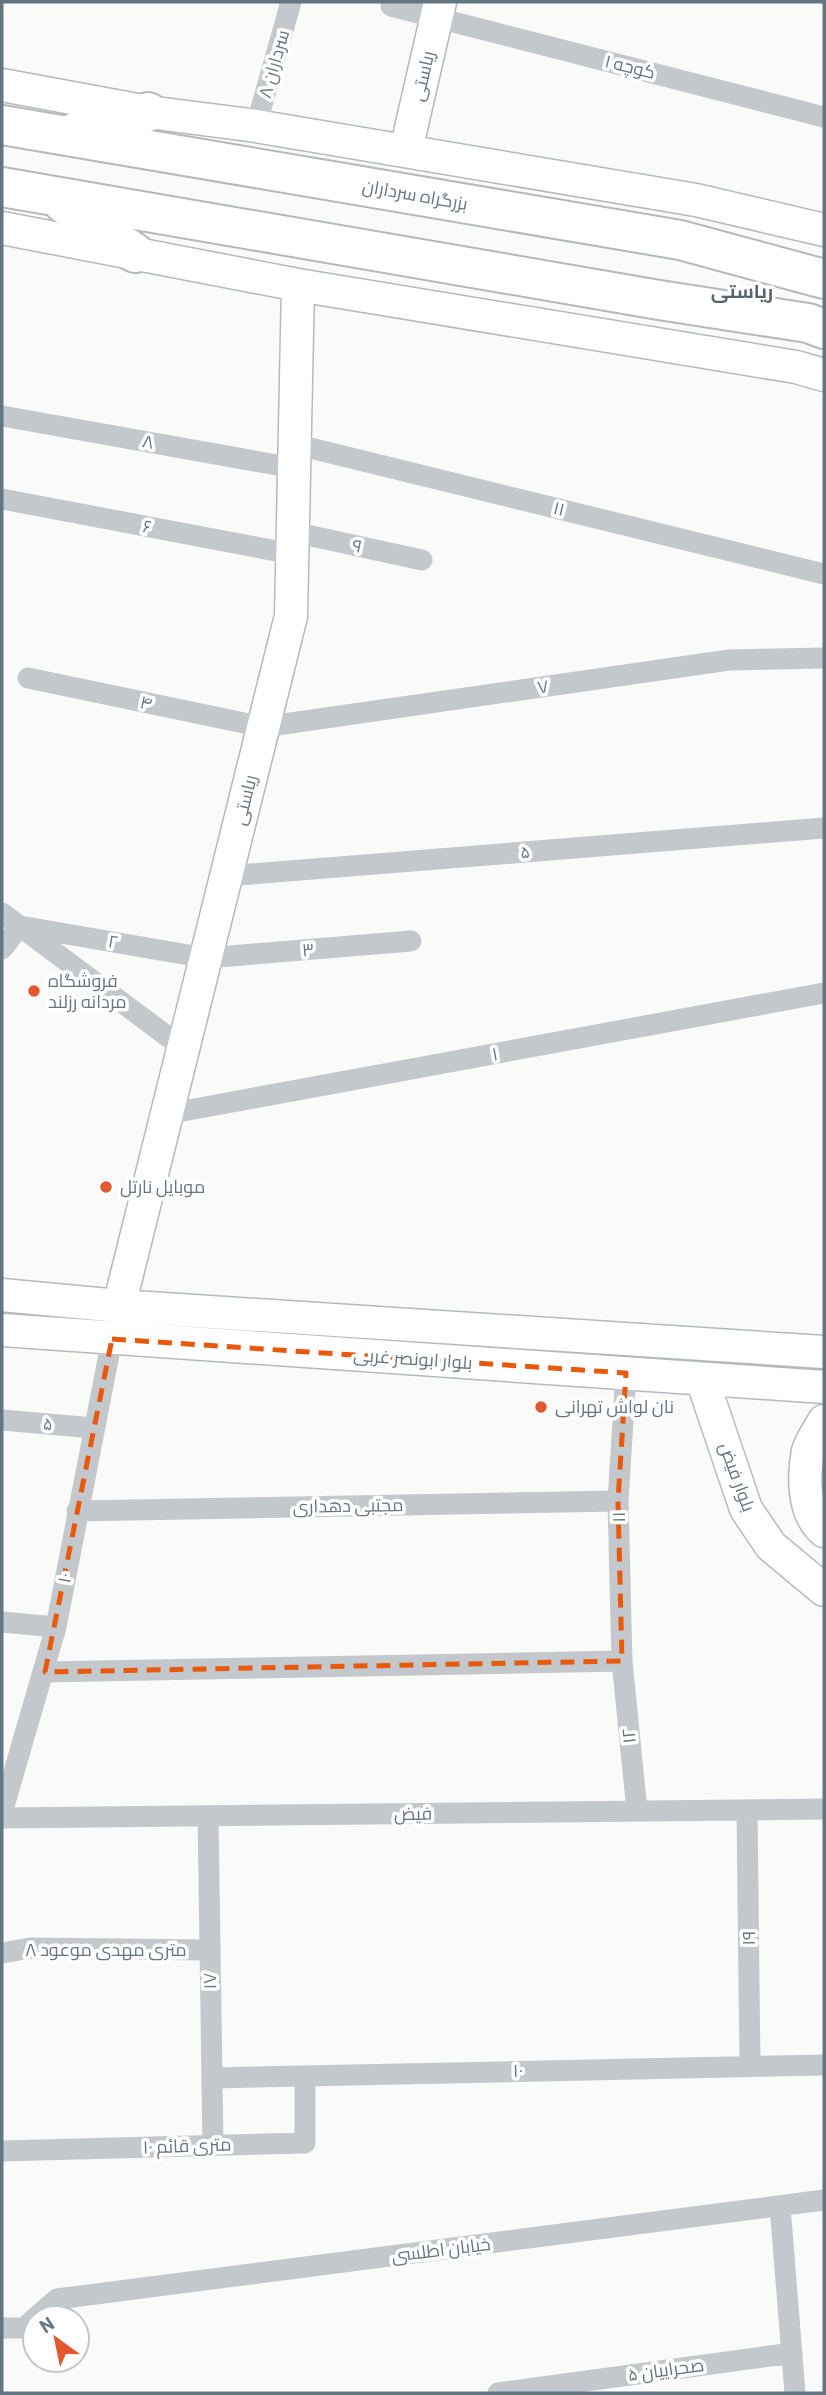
<svg xmlns="http://www.w3.org/2000/svg" width="826" height="2395" viewBox="0 0 826 2395" font-family="Barlow,Cairo,sans-serif">
<style>
.lines{fill:none;stroke-linecap:round;stroke-linejoin:round}
.secondary-casing{stroke:#b3babf;stroke-width:35}
.highway-casing{stroke:#b4b9bd;stroke-width:42}
.street{stroke:#c3c8cc;stroke-width:21}
.secondary{stroke:#fff;stroke-width:32}
.highway{stroke:#fff;stroke-width:38}
.marked{fill:none;stroke:#e8590c;stroke-width:5;stroke-dasharray:14 9;stroke-linejoin:round}
.poi-dot{fill:#e4572e;stroke:#fff;stroke-width:2.5}
.labels{text-anchor:middle;stroke-width:7;stroke-linejoin:round;paint-order:stroke}
.street-label{font-size:18px;fill:#657683;stroke:#fff}
.poi-label{font-size:18px;fill:#657683;stroke:#fff;text-anchor:start}
.neighbourhood-label{font-size:19px;font-weight:bold;fill:#57646e;stroke:#fff}
</style>
<rect width="100%" height="100%" fill="#fafaf8"/>
<g class="lines">
<defs>
<path id="secondary" d="M2 85 148 112 256 126 696 200 824 230
M406 150 440 2
M2 228 298 285 796 367 824 375
M2 1295 119 1306 824 1352
M119 1306 291 616 298 285
M2 1330 824 1387
M702 1379 746 1509 771 1546 824 1590
M824 1421C819 1430 811 1441 808 1451 803 1477 803 1513 824 1531"/>
<path id="highway" d="M2 125 680 240 824 279
M75 132 148 112
M2 187 659 300 808 323 824 329
M63 203 135 253"/>
</defs>
<!-- secondary casing -->
<use href="#secondary" class="secondary-casing"/>
<!-- highway casing -->
<use href="#highway" class="highway-casing"/>
<!-- street -->
<path class="street" d="M391 6 824 117
M256 126 291 2
M2 416 294 468
M294 444 824 574
M2 499 292 554
M293 532 422 560
M28 678 263 727 729 660 824 658
M226 876 824 828
M2 913 183 1048
M2 949 20 926 206 958 411 941
M167 1114 824 993
M626 1373 618 1501 622 1661 637 1811
M2 1420 94 1428
M77 1511 618 1501
M2 1622 56 1627
M45 1672 622 1661
M747 1810 750 2066
M2 1813 56 1627 112 1339
M208 1816 213 2146
M2 1818 824 1809
M2 1953 30 1948 210 1950
M212 2078 824 2065
M2 2151 305 2143V2076
M780 2206 795 2393
M35 2318 57 2299 824 2200
M2 2328H24L35 2318
M498 2393 792 2353"/>
<!-- secondary -->
<use href="#secondary" class="secondary"/>
<!-- highway -->
<use href="#highway" class="highway"/>
</g>
<!-- marked area -->
<path class="marked" d="M112 1339 626 1373 618 1501 622 1661 45 1672Z"/>
<!-- markers -->
<g class="poi-dot">
<circle cx="34" cy="991" r="7"/>
<circle cx="106" cy="1187" r="7"/>
<circle cx="541" cy="1407" r="7"/>
</g>
<g class="labels">
<!-- street labels -->
<g class="street-label">
<text transform="translate(274 64) rotate(-74)" y="6">سرداران ۸</text>
<text transform="translate(630 67) rotate(14)" y="6">کوچه ۱</text>
<text transform="translate(423 76) rotate(-77)" y="6">ریاستی</text>
<text transform="translate(415 195) rotate(10)" y="6">بزرگراه سرداران</text>
<text transform="translate(148 442) rotate(10)" y="6">۸</text>
<text transform="translate(559 509) rotate(14)" y="6">۱۱</text>
<text transform="translate(147 527) rotate(11)" y="6">۶</text>
<text transform="translate(357 546) rotate(12)" y="6">۹</text>
<text transform="translate(543 687) rotate(-8)" y="6">۷</text>
<text transform="translate(146 703) rotate(12)" y="6">۴</text>
<text transform="translate(245 800) rotate(-76)" y="6">ریاستی</text>
<text transform="translate(525 852) rotate(-5)" y="6">۵</text>
<text transform="translate(113 942) rotate(10)" y="6">۲</text>
<text transform="translate(308 950) rotate(-5)" y="6">۳</text>
<text transform="translate(495 1054) rotate(-10)" y="6">۱</text>
<text transform="translate(413 1359) rotate(4)" y="6">بلوار ابونصر غربی</text>
<text transform="translate(48 1424) rotate(5)" y="6">۵</text>
<text transform="translate(737 1477) rotate(70)" y="6">بلوار فیض</text>
<text transform="translate(348 1506) rotate(-1)" y="6">مجتبی دهداری</text>
<text transform="translate(619 1517) rotate(-91)" y="6">۱۱</text>
<text transform="translate(65 1578) rotate(-80)" y="6">۱۰</text>
<text transform="translate(629 1736) rotate(-96)" y="6">۱۲</text>
<text transform="translate(413 1814) rotate(-1)" y="6">فیض</text>
<text transform="translate(749 1938) rotate(-90)" y="6">۱۹</text>
<text x="106" y="1956">۸ متری مهدی موعود</text>
<text transform="translate(210 1981) rotate(-91)" y="6">۱۷</text>
<text transform="translate(518 2071) rotate(-1)" y="6">۱۰</text>
<text transform="translate(187 2146) rotate(-2)" y="6">۱۰ متری قائم</text>
<text transform="translate(441 2250) rotate(-7)" y="6">خيابان اطلسى</text>
<text transform="translate(666 2370) rotate(-8)" y="6">۵ صحراییان</text>
</g>
<!-- poi labels -->
<g class="poi-label">
<text x="48" y="987">فروشگاه<tspan x="48" dy="21">مردانه رزلند</tspan></text>
<text x="120" y="1193">موبایل نارتل</text>
<text x="555" y="1413">نان لواش تهرانی</text>
</g>
<!-- neighbourhood labels -->
<g class="neighbourhood-label">
<text x="742" y="298">ریاستی</text>
</g>
</g>
<!-- border -->
<rect width="826" height="2395" fill="none" stroke="#657683" stroke-width="7"/>
<!-- north arrow -->
<g transform="translate(56 2339) rotate(327)"><circle r="33" fill="#ffffff" stroke="#c1c8cd" stroke-width="2"/>
<path d="M0-5L12 26L0 18L-12 26Z" fill="#e4572e"/>
<text y="-10" font-size="19" font-weight="bold" text-anchor="middle" fill="#657683">N</text>
</g>
</svg>
